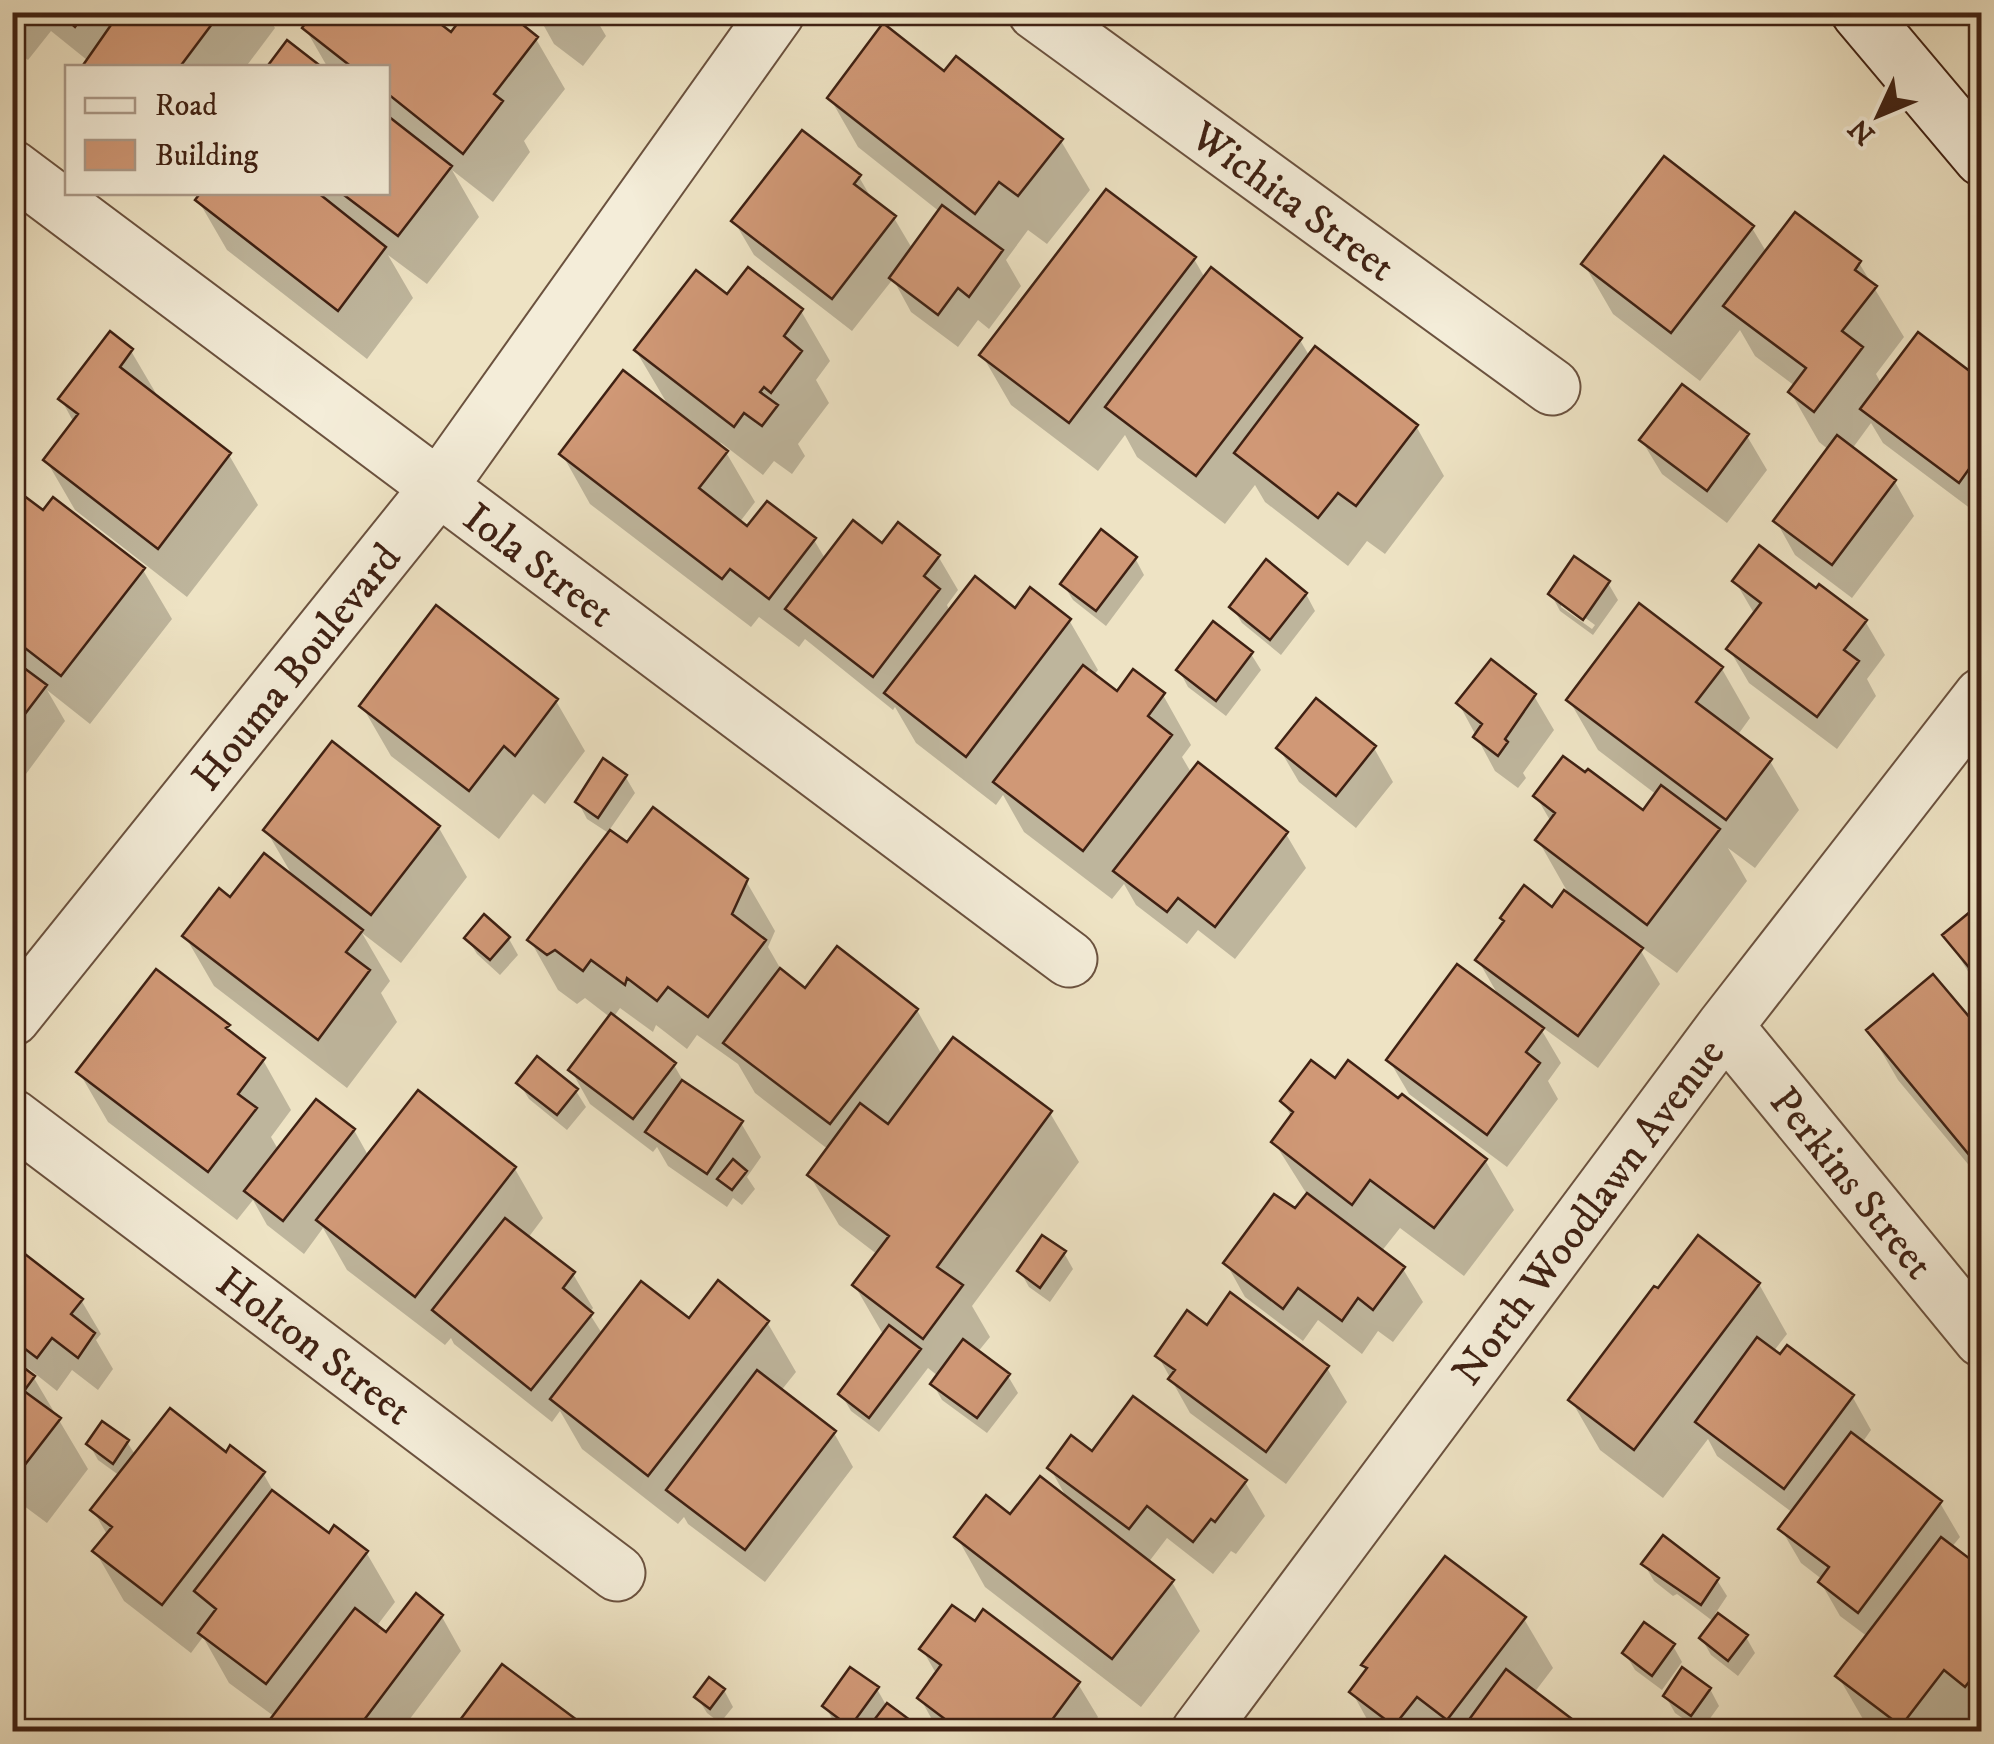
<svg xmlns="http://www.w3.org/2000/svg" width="1994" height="1744" viewBox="0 0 1994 1744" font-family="'IM FELL DW Pica',serif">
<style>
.shadow{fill:#0003;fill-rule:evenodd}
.building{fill:#d09876;stroke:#3f2113;stroke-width:2.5}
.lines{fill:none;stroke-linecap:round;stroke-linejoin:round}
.minor-casing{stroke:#6b523f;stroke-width:59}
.secondary-casing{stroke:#3f2113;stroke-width:59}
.minor{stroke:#f4edd9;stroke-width:55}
.secondary{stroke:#f4edd9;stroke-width:55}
.labels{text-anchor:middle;stroke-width:8;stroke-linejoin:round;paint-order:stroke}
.street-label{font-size:42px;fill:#3f2113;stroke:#f4edd9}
</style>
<rect width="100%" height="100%" fill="#eee3c4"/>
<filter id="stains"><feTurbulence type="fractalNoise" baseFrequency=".002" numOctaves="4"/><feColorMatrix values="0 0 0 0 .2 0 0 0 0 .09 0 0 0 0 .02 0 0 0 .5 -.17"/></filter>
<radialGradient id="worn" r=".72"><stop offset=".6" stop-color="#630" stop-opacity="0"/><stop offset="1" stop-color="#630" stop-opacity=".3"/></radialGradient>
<!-- shadow -->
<path class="shadow" d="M12 12H266L275 28 245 68H83L87 60 51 31 28 60 12 48Z
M514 12H592L606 36 583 66 554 44 539 17 526 22Z
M305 28 536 39 565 89 524 141 530 152 493 202 452 170 479 217 427 284 388 255 413 298 367 359 227 250 198 200 204 193 388 192V68H328Z
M945 75 1061 141 1090 190 1047 244 1028 230 1006 260 1021 286 989 329 978 320 958 347 911 312 893 279 852 331 754 255 734 221 859 177 873 201 894 218 913 250 940 212 858 147 830 98Z
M1752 228 1767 253 1859 263 1904 337 1876 374 1882 385 1982 373 1979 515 1883 443 1871 423 1852 449 1895 482 1914 516 1852 598 1795 555 1776 521 1829 450 1819 442 1791 393 1795 386 1755 356 1740 330 1700 381 1613 314 1584 264Z
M1194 259 1205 278 1300 340 1310 357 1416 426 1444 476 1385 554 1367 541 1348 566 1265 502 1255 485 1225 524 1137 457 1125 435 1098 471 1011 405 982 355Z
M727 297 801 311 830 361 816 380 829 403 798 444 805 456 792 474 774 461 763 475 720 442 755 502 739 523 748 530 814 540 826 560 883 547 938 556 958 590 947 605 950 612 1016 611 1069 620 1098 670 1093 676 1117 694 1163 695 1191 745 1182 757 1192 774 1286 834 1306 868 1235 959 1198 930 1187 944 1136 905 1124 884 1112 899 1024 832 1003 795 996 805 916 743 895 707 893 710 805 639 799 647 759 617 751 627 590 504 562 454 671 410 636 351Z
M131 351 161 402 229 455 258 505 187 597 75 510 46 460 74 423 61 399Z
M1747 436 1767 470 1727 523 1662 474 1642 441Z
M12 513H43L143 570 172 619 90 724 47 690 65 721 12 793Z
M1135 558 1144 575 1106 626 1073 600 1063 584Z
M1735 581 1816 592 1865 621 1885 655 1867 679 1876 696 1837 749 1749 683 1729 649 1755 615Z
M1608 583 1618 600 1593 635 1560 611 1551 594ZM1561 600 1595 625 1592 629 1561 607Z
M1306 594 1315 611 1281 655 1242 623 1232 607Z
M1251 654 1261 670 1226 716 1188 687 1179 670Z
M1722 669 1750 718 1737 736 1770 761 1799 810 1755 868 1728 848 1747 881 1677 973 1637 944 1660 984 1598 1068 1538 1024 1561 1063 1548 1081 1558 1099 1507 1167 1409 1094 1389 1060 1501 1000 1478 960 1506 923 1553 910 1567 891 1538 840 1551 822 1536 796 1643 813 1657 795 1598 750 1569 700Z
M1534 696 1554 730 1523 773 1526 778 1518 788 1495 771 1459 704Z
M556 701 585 751 545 804 533 794 499 839 391 756 362 706Z
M1279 748H1374L1393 782 1356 828 1299 782Z
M625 776 635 793 608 832 627 846 746 881 775 931 768 947 783 973 805 991 917 1010 942 1055 1050 1113 1079 1162 972 1306 990 1337 977 1353 1008 1376 1018 1393 987 1433 942 1400 933 1384 938 1376 928 1368 879 1432 851 1411 841 1394 884 1336 855 1286 878 1255 839 1225 810 1176 829 1150 755 1093 738 1064 697 1035 687 1049 656 1025 653 1032 620 1008 613 1018 674 1065 686 1086 741 1123 761 1157 747 1177 755 1189 742 1205 733 1198 727 1207 668 1166 657 1147 653 1152 590 1104 571 1070 611 1018 585 998 577 1004 558 990 530 940 610 834 587 819 578 802Z
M439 828 467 877 401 963 362 933 390 981 381 993 397 1022 347 1088 214 986 185 936 230 900 295 880 266 830Z
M1982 906V994L1946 936Z
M484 918 509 939 518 955 500 975 477 954 467 938Z
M228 1027 234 1038 263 1060 291 1110 271 1137 279 1151 354 1130 369 1157 515 1169 543 1218 528 1238 573 1274 593 1308 589 1313 603 1335 689 1321 767 1322 796 1372 780 1392 834 1433 853 1467 765 1582 688 1524 684 1517 678 1524 582 1449 560 1411 552 1422 454 1344 451 1338 445 1345 347 1270 323 1228 304 1254 267 1225 253 1200 237 1220 108 1122 79 1072Z
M1869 1030 1982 1036V1181L1898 1080Z
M1335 1082 1485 1160 1514 1210 1464 1276 1400 1228 1381 1252 1403 1269 1423 1302 1393 1342 1378 1331 1362 1354 1318 1320 1303 1341 1245 1297 1226 1263 1296 1212 1308 1196 1274 1142 1292 1118 1283 1101Z
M519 1083 576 1091 586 1107 567 1130 529 1099Z
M12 1247 81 1300 101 1334 96 1340 113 1369 98 1390 72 1370 57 1391 28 1368 88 1469 47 1523 12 1497Z
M1064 1253 1073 1269 1050 1302 1029 1287 1020 1271Z
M1759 1284 1787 1334 1773 1352 1852 1396 1871 1430 1862 1443 1940 1503 1960 1537 1951 1548 1982 1571V1725L1973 1718 1963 1732H1874L1867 1726 1838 1676 1868 1637 1840 1616 1821 1583 1823 1580 1801 1563 1781 1529 1793 1513 1717 1456 1708 1439 1663 1498 1600 1450 1571 1400Z
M1207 1329 1327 1368 1347 1402 1286 1484 1190 1413 1158 1356Z
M127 1442 136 1456 226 1455 263 1473 276 1496 329 1537 366 1552 395 1602 376 1627 387 1635 442 1617 461 1651 400 1732H276L271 1722 275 1717 229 1683 203 1637 191 1653 124 1601 95 1551 108 1536 93 1510 120 1476 98 1460 89 1444Z
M1092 1454 1245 1482 1265 1516 1236 1554 1231 1551 1213 1574 1167 1538 1148 1563 1172 1582 1200 1631 1141 1707 985 1587 957 1537 1010 1517 1069 1502 1050 1468Z
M1644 1564 1717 1580 1727 1596 1715 1614 1746 1637 1755 1653 1738 1676 1711 1655 1702 1639 1714 1622 1677 1594 1673 1596 1654 1581Z
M1524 1619 1553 1668 1534 1693 1570 1721 1577 1732H1374L1352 1692 1368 1671 1364 1665Z
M1673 1646 1682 1662 1662 1690 1635 1670 1625 1653Z
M922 1649 1078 1684 1098 1717 1087 1732H939L920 1698 937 1675Z
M877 1689 886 1705 921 1732H847L834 1722 825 1706Z
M1710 1689 1719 1706 1701 1731 1675 1713 1666 1697Z
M724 1690 733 1707 720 1723 707 1713 697 1697Z"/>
<!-- building -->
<path class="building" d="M58 12H86L75 27Z
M120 12H221L179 68H81Z
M313 12H425L451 32 466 12H507L538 37 494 94 503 101 463 154 388 94V68H353L302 28Z
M883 23 944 71 956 56 1063 139 1018 196 999 182 975 214 827 98Z
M287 40 323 68H266Z
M388 116 452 166 398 236 340 192H388Z
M802 130 861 175 854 184 896 216 832 299 731 221Z
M1664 156 1754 226 1671 333 1581 264Z
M1106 189 1196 257 1069 423 979 355Z
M201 192H317L386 247 338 311 195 200Z
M942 205 1003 250 969 297 958 288 938 315 889 278Z
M1795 212 1861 261 1855 270 1877 286 1842 331 1863 347 1814 412 1788 392 1806 368 1723 306Z
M748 267 803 309 784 336 802 351 771 393 764 387 760 392 778 405 762 426 744 413 734 427 634 350 696 270 727 294Z
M1211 267 1302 338 1196 476 1105 407Z
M110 331 133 349 120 367 231 453 158 549 43 460 78 414 58 399Z
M1918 332 1971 372 1977 366 1982 369V468L1974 462 1959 483 1860 409Z
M1315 346 1418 425 1356 506 1338 493 1318 518 1234 453Z
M623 370 728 451 699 488 747 526 767 501 816 538 769 599 730 569 722 579 559 454Z
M1682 384 1749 434 1707 491 1639 440Z
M1837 435 1896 480 1832 565 1773 521Z
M23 495 43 510 53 497 145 568 61 676 12 638V509Z
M853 520 882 543 898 522 940 555 924 576 940 589 873 677 785 609Z
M1101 529 1137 557 1096 611 1060 584Z
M1759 545 1816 588 1819 584 1867 620 1844 650 1859 661 1817 717 1726 649 1761 603 1732 581Z
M1574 556 1610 581 1583 620 1548 594Z
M1266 559 1307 593 1270 640 1229 607Z
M975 576 1015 608 1030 587 1071 619 966 757 884 693Z
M1639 603 1723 667 1696 702 1772 759 1726 820 1566 700Z
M436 605 558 699 515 756 504 746 469 791 359 706Z
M1213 621 1253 652 1216 701 1176 670Z
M12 659 47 685 12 731Z
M1491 659 1536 694 1505 739 1508 742 1498 756 1473 737 1482 724 1456 703Z
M1083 665 1117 691 1133 669 1165 693 1148 716 1172 735 1083 851 993 782Z
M1316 698 1376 746 1336 796 1276 748Z
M332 741 440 826 371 915 263 830Z
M1563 756 1585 772 1588 769 1643 810 1661 785 1720 829 1647 925 1535 840 1555 813 1533 796Z
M603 758 627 775 598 818 575 802Z
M1198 762 1288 832 1215 927 1178 898 1167 912 1113 871Z
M653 807 748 879 732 914 766 940 708 1017 668 987 657 1001 627 978 625 985 591 960 583 971 555 950 547 955 527 940 610 830 627 842Z
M264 853 363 930 346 952 370 970 318 1040 182 936 219 888 230 897Z
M1524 885 1552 907 1564 890 1643 948 1578 1036 1475 960 1504 921 1500 918Z
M1982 902V983L1942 935Z
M484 914 510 937 490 960 464 938Z
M837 946 918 1009 830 1124 723 1043 780 968 805 988Z
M1457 964 1544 1028 1526 1052 1540 1063 1487 1135 1386 1060Z
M156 969 230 1025 226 1028 265 1058 238 1094 257 1108 208 1172 76 1072Z
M1933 974 1982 1032 1980 1168 1866 1030Z
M611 1013 676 1063 633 1119 568 1070Z
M953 1037 1052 1111 937 1267 963 1285 923 1339 852 1285 889 1236 807 1175 860 1103 888 1124Z
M537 1056 578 1089 557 1115 516 1083Z
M1311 1060 1335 1078 1348 1060 1398 1098 1402 1094 1487 1159 1434 1228 1370 1180 1352 1205 1271 1142 1293 1112 1280 1101Z
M682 1080 743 1121 707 1174 645 1132Z
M418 1090 516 1167 415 1297 316 1220Z
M316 1099 355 1129 283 1221 244 1191Z
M733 1159 747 1171 732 1190 717 1179Z
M1307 1193 1405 1267 1373 1310 1358 1298 1342 1321 1298 1288 1283 1309 1223 1263 1274 1194 1295 1208Z
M505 1218 575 1272 563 1288 593 1313 531 1390 432 1310Z
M1042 1235 1066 1251 1040 1288 1017 1271Z
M1698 1235 1760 1283 1634 1450 1568 1400 1654 1286 1658 1288Z
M12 1244 83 1299 71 1314 95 1333 78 1358 52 1338 37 1358 12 1339Z
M718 1280 769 1321 648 1476 550 1399 641 1281 689 1318Z
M1230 1292 1329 1366 1266 1452 1168 1379 1175 1370 1155 1356 1187 1310 1207 1325Z
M889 1325 921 1349 869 1418 838 1394Z
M1757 1337 1780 1354 1787 1345 1854 1395 1784 1489 1695 1422Z
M963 1339 1010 1374 977 1418 930 1384Z
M12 1359 35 1376 24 1391 61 1418 17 1475 12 1471Z
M757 1370 836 1431 745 1550 666 1490Z
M1133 1396 1247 1480 1215 1522 1211 1519 1193 1542 1147 1506 1129 1529 1047 1468 1071 1435 1092 1451Z
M170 1408 226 1452 230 1445 265 1472 162 1605 92 1551 112 1527 90 1510Z
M102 1421 129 1440 113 1464 86 1444Z
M1851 1432 1942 1501 1858 1613 1818 1582 1829 1567 1778 1529Z
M1040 1476 1174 1580 1112 1659 954 1537 986 1495 1010 1514Z
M272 1490 329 1533 334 1525 368 1551 266 1684 198 1633 216 1609 194 1591Z
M1663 1535 1719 1578 1701 1605 1641 1564Z
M1941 1537 1982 1568V1665L1965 1687 1944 1670 1901 1726 1835 1676Z
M1445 1556 1526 1617 1447 1720 1417 1697 1394 1726 1349 1692 1367 1668 1361 1665Z
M416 1593 443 1615 355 1732H281L268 1722 355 1608 386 1632Z
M952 1605 975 1621 983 1609 1080 1682 1043 1732H962L917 1698 941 1665 919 1649Z
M1718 1613 1748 1635 1728 1661 1699 1638Z
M1644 1622 1675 1644 1652 1676 1622 1653Z
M502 1664 593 1732H451Z
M850 1667 879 1687 850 1727 822 1706Z
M1682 1667 1711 1688 1691 1716 1663 1696Z
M1506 1669 1572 1719 1563 1732H1460Z
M709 1677 725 1689 710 1709 694 1697Z
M887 1703 926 1732H865Z"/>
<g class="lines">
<defs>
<path id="minor" d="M1036 12 1552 387
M12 168 1069 959
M12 1018 438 488 777 12
M1725 1026 1982 1339
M12 1117 617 1573
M1199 1732 1725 1026 1982 696"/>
<path id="secondary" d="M1859 12 1982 158"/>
</defs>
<!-- minor casing -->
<use href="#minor" class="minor-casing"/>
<!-- secondary casing -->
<use href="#secondary" class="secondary-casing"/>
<!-- minor -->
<use href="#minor" class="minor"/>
<!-- secondary -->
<use href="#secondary" class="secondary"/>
</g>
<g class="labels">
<!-- street labels -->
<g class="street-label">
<text transform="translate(1294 200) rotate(36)" y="15">Wichita Street</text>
<text transform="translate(540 564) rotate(37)" y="15">Iola Street</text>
<text transform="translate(295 666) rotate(-51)" y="15">Houma Boulevard</text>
<text transform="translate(1853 1182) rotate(51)" y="15">Perkins Street</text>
<text transform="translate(1587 1211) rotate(-53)" y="15">North Woodlawn Avenue</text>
<text transform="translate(315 1345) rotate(37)" y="15">Holton Street</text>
</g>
</g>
<!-- margin -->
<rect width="1994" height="1744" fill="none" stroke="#eee3c4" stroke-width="50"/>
<rect x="15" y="15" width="1964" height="1714" fill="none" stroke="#3f2113" stroke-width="5"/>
<rect x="25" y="25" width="1944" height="1694" fill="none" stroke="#3f2113" stroke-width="2.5"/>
<!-- legend -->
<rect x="65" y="65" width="325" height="130" fill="#f4edd9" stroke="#ac9b8a" stroke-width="2.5"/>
<rect x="85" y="98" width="50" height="15" fill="#f4edd9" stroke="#ac9b8a" stroke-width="2.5"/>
<text x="155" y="115" font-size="30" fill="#3f2113">Road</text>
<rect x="85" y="140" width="50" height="30" fill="#d09876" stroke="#ac9b8a" stroke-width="2.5"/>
<text x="155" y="165" font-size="30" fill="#3f2113">Building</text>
<!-- north arrow -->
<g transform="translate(1879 115) rotate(226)" stroke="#f4edd9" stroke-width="8" paint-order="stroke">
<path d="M0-8L18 38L0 25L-18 38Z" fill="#3f2113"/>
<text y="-15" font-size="28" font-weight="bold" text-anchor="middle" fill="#3f2113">N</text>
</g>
<rect width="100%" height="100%" filter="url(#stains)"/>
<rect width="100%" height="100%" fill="url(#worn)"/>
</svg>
